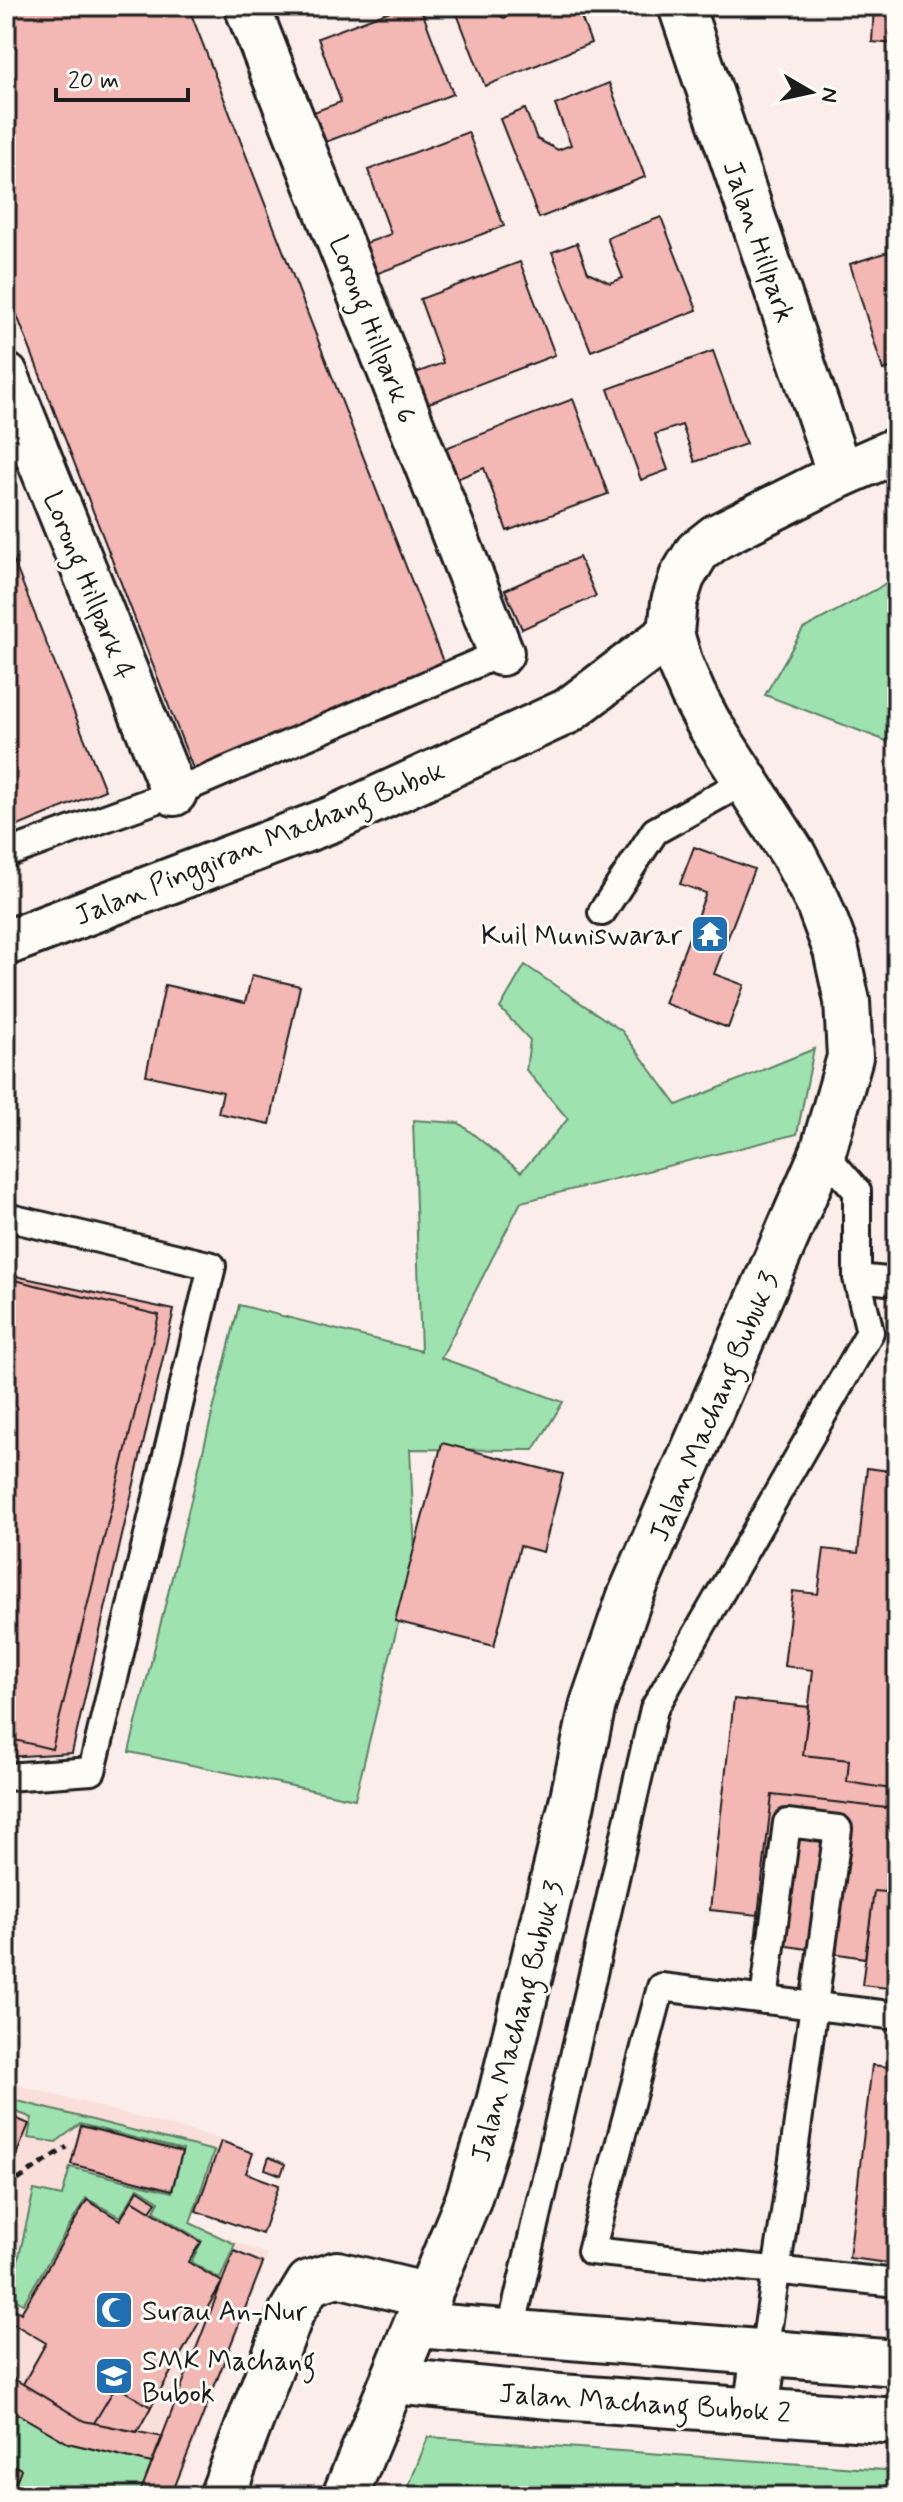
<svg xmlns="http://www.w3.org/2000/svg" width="903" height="2502" viewBox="0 0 903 2502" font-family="Mynerve,sans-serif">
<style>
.built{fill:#f9deda}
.green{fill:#9ee3af;stroke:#5d8066;stroke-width:2}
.building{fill:#f3b7b4;stroke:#1c1c1c;stroke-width:2}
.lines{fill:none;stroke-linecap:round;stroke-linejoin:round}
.service-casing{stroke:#1c1c1c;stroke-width:32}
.minor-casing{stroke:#1c1c1c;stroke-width:50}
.tertiary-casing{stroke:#1c1c1c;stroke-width:50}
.secondary-casing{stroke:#1c1c1c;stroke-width:50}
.path{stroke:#1c1c1c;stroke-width:5;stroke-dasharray:8 6;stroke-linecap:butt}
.service{stroke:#fdfcf7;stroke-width:26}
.minor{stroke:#fdfcf7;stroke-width:44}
.tertiary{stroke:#fdfcf7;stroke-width:44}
.secondary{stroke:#fdfcf7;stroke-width:44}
.labels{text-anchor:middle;stroke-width:6;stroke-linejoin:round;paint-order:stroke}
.street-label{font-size:28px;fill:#1c1c1c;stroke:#fdfcf7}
.poi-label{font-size:28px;fill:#1c1c1c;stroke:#fdfcf7;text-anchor:start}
</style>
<rect width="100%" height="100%" fill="#fbeeea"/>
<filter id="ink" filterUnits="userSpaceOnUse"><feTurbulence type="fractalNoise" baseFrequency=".0125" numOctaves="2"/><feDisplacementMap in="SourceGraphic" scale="16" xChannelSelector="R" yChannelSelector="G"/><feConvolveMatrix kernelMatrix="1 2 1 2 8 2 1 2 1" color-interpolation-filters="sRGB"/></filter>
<g filter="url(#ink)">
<!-- built -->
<path class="built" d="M6 2082 220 2139 192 2223 268 2255 174 2496H6Z"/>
<!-- green -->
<path class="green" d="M897 575V745L765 695 803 629 877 589Z
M525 965 622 1031 677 1105 814 1049 797 1134 521 1202 441 1358 563 1402 534 1450 410 1449 415 1554 355 1799 129 1752 239 1305 421 1351 413 1120 459 1123 521 1172 568 1119 526 1070 530 1040 500 1008Z
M6 2098 214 2151 190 2223 235 2244 220 2279 191 2262 202 2241 154 2211 159 2201 138 2188 120 2217 86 2198 23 2304 10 2296 34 2190 62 2196 70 2167 172 2192 183 2150 80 2124 56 2142 28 2138 32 2118 6 2108Z
M6 2407 68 2443 152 2463 139 2496H6Z
M428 2437 897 2471V2496H405Z"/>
<!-- building -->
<path class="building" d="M6 6H188L447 672 194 771 6 287Z
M267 6H291L270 14Z
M403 6H420L453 94 323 143 311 113 341 102 318 38Z
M454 6H482L504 18 517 12 515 6H577L591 43 485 86Z
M874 6H897V44L872 42Z
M609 83 645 177 539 218 500 119 525 109 537 139 558 150 571 145 555 105Z
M468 132 504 226 373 275 361 245 391 234 368 170Z
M661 217 697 310 591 351 552 252 577 243 588 272 610 283 623 278 607 238Z
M897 249V366L883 370 850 264Z
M520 262 555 355 424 405 413 374 443 363 420 299Z
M713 351 746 444 695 462 682 425 655 434 668 470 641 480 608 389Z
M573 399 608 494 507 531 484 468 454 480 443 449Z
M6 542 105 790 6 831Z
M579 557 596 596 522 629 505 590Z
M694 847 754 869 714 974 744 985 728 1028 664 1003 706 893 680 884Z
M252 975 300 986 270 1124 218 1113 223 1092 146 1075 165 985 245 1003Z
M6 1274 174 1310 72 1753 6 1757Z
M6 1278 159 1315 52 1749 6 1738Z
M442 1443 563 1474 543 1552 520 1546 494 1646 395 1621Z
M867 1468 897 1472V1790L847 1782 849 1760 803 1755 813 1670 784 1666 793 1591 818 1594 824 1549 858 1553Z
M734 1699 809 1707 803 1755 849 1760 847 1782 897 1790 895 1809 772 1795 758 1915 710 1910Z
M772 1795 895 1809 885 1892 874 1891 865 1958 755 1941Z
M897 1797V1989L862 1985 874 1891 885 1892Z
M872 2065 897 2068V2264L849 2258Z
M6 2114 29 2124 15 2158 6 2154Z
M81 2126 182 2152 172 2190 71 2164Z
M221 2141 253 2153 246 2173 279 2185 262 2234 196 2211Z
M269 2157 285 2164 281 2175 265 2169Z
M138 2190 156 2202 150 2211 132 2200Z
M87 2200 120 2220 132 2200 201 2242 188 2262 222 2282 151 2407 116 2386 94 2423 84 2421 23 2384 46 2343 6 2319 12 2307 21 2313Z
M234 2251 263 2263 171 2496H139Z
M6 2374 84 2421 163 2437 152 2463 68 2443 6 2407Z
M116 2386 151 2407 137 2432 94 2423Z
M6 2462 21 2469 12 2492 6 2489Z"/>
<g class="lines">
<defs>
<path id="service" d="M6 854 174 793 501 653
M602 912 655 831 747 780
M6 1217 212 1266 92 1771 6 1777
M857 1278 897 1282
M764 2000 787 1823 838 1829 793 2159 764 2353
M897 2016 661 1987 591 2251 897 2283
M510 2334 654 1709 870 1332 857 1278V1191L823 1152"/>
<path id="minor" d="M247 6 501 653
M681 6 840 475
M6 376 174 793
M6 943 333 819 568 711 671 633
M756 2411 764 2353
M222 2496 292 2311 309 2283 337 2274 429 2296"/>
<path id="tertiary" d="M417 2325 897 2363
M394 2381 560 2397 897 2421"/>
<path id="secondary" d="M345 2496 468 2200 499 2102 571 1807 593 1704 629 1599 823 1152 850 1057 847 1001 836 950 818 902 793 854 709 724 693 694 680 664 671 633 674 602 682 577 697 552 716 537 840 475 897 450"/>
</defs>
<!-- service casing -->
<use href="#service" class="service-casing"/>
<!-- minor casing -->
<use href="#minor" class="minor-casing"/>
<!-- tertiary casing -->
<use href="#tertiary" class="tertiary-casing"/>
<!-- secondary casing -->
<use href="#secondary" class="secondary-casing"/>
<!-- path -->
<path class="path" d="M6 2188 67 2147"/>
<!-- service -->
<use href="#service" class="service"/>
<!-- minor -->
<use href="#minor" class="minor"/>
<!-- tertiary -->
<use href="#tertiary" class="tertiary"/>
<!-- secondary -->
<use href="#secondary" class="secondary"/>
</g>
</g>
<!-- icons -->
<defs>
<symbol id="temple-square" viewBox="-11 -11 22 22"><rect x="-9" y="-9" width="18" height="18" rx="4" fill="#1f6fb2" stroke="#fdfcf7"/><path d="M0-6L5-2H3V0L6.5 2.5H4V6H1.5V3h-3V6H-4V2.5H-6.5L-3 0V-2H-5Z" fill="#fff"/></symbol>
<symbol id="mosque-square" viewBox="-11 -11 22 22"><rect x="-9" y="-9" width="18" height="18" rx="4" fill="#1f6fb2" stroke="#fdfcf7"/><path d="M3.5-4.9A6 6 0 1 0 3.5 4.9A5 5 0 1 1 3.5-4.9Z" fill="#fff"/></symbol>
<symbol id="school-square" viewBox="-11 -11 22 22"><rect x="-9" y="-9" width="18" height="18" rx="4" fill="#1f6fb2" stroke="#fdfcf7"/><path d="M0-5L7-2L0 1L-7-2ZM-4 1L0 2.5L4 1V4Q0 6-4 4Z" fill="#fff"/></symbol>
</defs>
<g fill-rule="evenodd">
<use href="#temple-square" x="688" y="912" width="44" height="44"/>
<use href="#mosque-square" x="92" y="2288" width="44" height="44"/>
<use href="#school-square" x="92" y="2354" width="44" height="44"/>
</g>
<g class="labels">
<!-- street labels -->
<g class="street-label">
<text transform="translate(760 241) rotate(71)" y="10">Jalan Hillpark</text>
<text transform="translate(374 329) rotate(69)" y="10">Lorong Hillpark 6</text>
<text transform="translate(90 585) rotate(68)" y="10">Lorong Hillpark 4</text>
<text transform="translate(259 842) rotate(-22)" y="10">Jalan Pinggiran Machang Bubok</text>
<text transform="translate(713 1406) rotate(-67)" y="10">Jalan Machang Bubuk 3</text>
<text transform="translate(516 2021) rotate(-75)" y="10">Jalan Machang Bubuk 3</text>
<text transform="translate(645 2402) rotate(4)" y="10">Jalan Machang Bubok 2</text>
</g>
<!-- poi labels -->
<g class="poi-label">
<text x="682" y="944" text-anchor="end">Kuil Muniswarar</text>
<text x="142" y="2320">Surau An-Nur</text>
<text x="142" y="2370">SMK Machang<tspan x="142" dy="32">Bubok</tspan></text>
</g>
</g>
<!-- margin -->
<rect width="903" height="2502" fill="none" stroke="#fdfcf7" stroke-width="32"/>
<rect x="16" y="16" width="871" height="2470" fill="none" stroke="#1c1c1c" stroke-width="3" filter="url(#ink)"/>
<!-- north arrow -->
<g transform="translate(811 92) rotate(99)" stroke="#fdfcf7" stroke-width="6" paint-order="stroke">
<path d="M0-6L14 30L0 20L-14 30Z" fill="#1c1c1c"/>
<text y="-12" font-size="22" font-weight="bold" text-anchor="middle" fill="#1c1c1c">N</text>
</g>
<!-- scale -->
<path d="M56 88v12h132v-12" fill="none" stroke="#1c1c1c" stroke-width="4"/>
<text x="68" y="88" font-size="24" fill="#1c1c1c" stroke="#fdfcf7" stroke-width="6" paint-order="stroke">20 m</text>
</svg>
